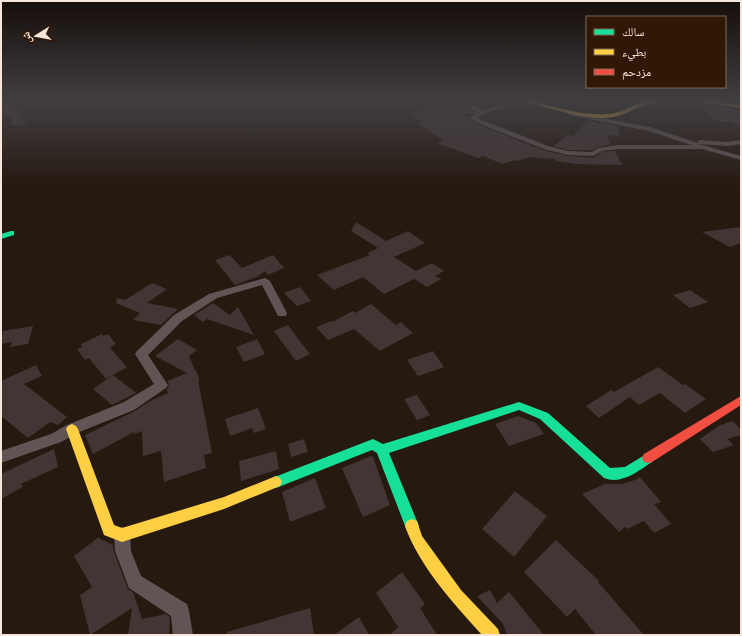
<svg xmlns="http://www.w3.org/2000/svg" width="742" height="636" viewBox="0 0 742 636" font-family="'PT Sans Narrow','Noto Naskh Arabic',sans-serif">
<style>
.building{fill:#423534}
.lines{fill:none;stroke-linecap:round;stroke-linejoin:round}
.street{fill:#615454;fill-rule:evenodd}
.fast{fill:#16e098;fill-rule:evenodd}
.slow{fill:#ffcf43;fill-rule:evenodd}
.jam{fill:#f24e42;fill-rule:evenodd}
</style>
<rect width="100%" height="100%" fill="#261910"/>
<!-- building -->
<path class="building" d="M1 99H9L27 124 12 126 10 115 1 117Z
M709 99H741V103L713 100Z
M453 103 475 112 463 115 468 119 486 128 543 150 568 156 593 158 602 152 615 151 622 165 576 164 556 161V159L530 157 517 161 514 160 503 164 483 156 478 158 437 143 444 141 418 123 423 122 408 113Z
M704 105 741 110V130L733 122 716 121 703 109Z
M588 121 618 126 620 136 606 135 611 144 598 147 592 150H568L554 146 567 135 573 136Z
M356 222 386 241 408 231 425 243 394 257 416 271 432 263 444 271 435 276 441 279 427 287 414 279 384 294 363 277 334 290 317 275 370 255 367 253 378 248 351 231Z
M741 227V243L730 247 702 232Z
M230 255 242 268 273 255 284 268 268 275 265 271 257 277 235 285 215 260Z
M152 283 167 289 147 303 178 309 161 325 133 320 140 313 116 303 117 298 125 300Z
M300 287 311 301 297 306 284 293Z
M690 290 708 302 690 308 673 295Z
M213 303 230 315 238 307 254 335 207 319 203 322 194 315Z
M371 304 396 325 401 322 413 333 380 351 354 329 328 340 316 327 331 321 332 322 353 311 355 313Z
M288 325 299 340 310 354 296 361 274 331Z
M33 326 28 344 10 347 12 342 1 344 3 331Z
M102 334 103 336 108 334 116 344 110 348 127 367 106 379 89 358 85 360 77 349 82 347 81 344Z
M178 339 197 350 189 356 195 370H196L200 381 198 380 212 453 204 455 206 468 164 482 161 451 143 456 142 431 135 434 134 432 93 454 85 435 135 411 150 401 168 393 167 389 169 384 167 381 187 373 155 356Z
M257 339 265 354 244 362 236 347Z
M433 351 444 367 418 376 407 360Z
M36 365 42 376 24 384 67 417 58 425 50 422 28 438 1 416V381Z
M658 367 683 385 685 384 706 399 685 413 660 393 639 405 630 397 599 418 586 406 611 390 614 392Z
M113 375 136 393 112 405 93 389Z
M417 395 430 415 417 420 404 399Z
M258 408 266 429 254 433 252 428 230 436 225 419Z
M518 416 536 423 544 434 509 446 495 424Z
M733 421 741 430V435L727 439 734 445 713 452 700 439 720 425Z
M304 439 308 452 291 457 288 444Z
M54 449 58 467 21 484 23 487 1 499V474Z
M276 451 279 469 241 481 239 461Z
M371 456 373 457 390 505 363 517 342 468Z
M640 477 661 502 654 504 671 524 654 533 644 521 627 529 625 527 619 532 582 494 605 484H622L635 480Z
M315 478 326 508 290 522 282 492Z
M515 491 547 516 514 557 482 529Z
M99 537 100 539 113 545 114 552 128 589 133 592 142 619 166 614 170 617 169 635H128L132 608 90 635 80 595 92 587 74 556Z
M556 540 599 581 598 582 644 635H596L575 609 567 617 524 572Z
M402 572 425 604 420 608 437 635H390L398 627 376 593Z
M490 590 497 603 509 592 544 635H507L503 624 477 596Z
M310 608 314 635H228L227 632Z
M359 617 369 635H334Z"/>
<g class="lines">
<!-- street -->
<path class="street" d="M449 99H456L483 110 508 103 499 100V99H505L516 102V104L485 113 477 118 548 146 568 151 592 152 598 148 618 145H691L649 131 568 115 567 114 570 112 650 127 698 143V141L700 140 727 142 741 140V144L727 146 699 144 741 156V160L702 149H618L602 151 593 156 568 155 544 149 487 127 469 118 478 112Z
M700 99H706L718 103 715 105 700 100Z
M265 278 270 281 287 313 286 316H278L262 285 217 298 182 321 148 355 168 385 166 388 134 410 77 433 61 442 1 463V451L51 434 67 425 124 402 154 384 135 354 137 351 174 315 209 294Z
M122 527 128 529 130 535 131 551 141 576 187 604 189 611 193 635H173L171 616 129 588 115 551 114 535 116 529Z"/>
<!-- fast -->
<path class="fast" d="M11 231H14V235L1 239V234Z
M519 402 548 413 610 468 625 467 648 453 652 454 654 458 652 462C638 471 622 485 604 478L540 419 519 410 389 453 419 526 417 531 412 533 407 531 377 453 372 450 276 488 272 486 270 482 272 478 373 439 383 444Z"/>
<!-- slow -->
<path class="slow" d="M517 99H523C551 105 578 116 607 114 622 114 635 102 650 100 680 94 712 101 741 106V108C715 104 688 98 662 101 643 102 630 114 613 117 588 121 561 111 537 105 531 103 522 102 517 99Z
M72 424 76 426 78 429 114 525 122 528 224 497 276 476 280 478 282 482 280 486 224 509 122 542 104 535 66 429 68 426Z
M412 519 417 521 422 536 461 590 498 629 500 635H482C454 604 419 566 405 526L407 521Z"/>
<!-- jam -->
<path class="jam" d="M741 396V405L652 462 648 463 644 462 642 458 644 454Z"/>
</g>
<!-- sky -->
<linearGradient id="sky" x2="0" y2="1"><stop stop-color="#150e09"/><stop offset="0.53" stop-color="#413e42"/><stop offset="1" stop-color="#413e42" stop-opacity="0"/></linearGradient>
<rect width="742" height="188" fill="url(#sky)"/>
<!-- border -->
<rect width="742" height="636" fill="none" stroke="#f7e6db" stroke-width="4"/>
<!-- legend -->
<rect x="586" y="16" width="140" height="72" fill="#301706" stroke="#806a5b"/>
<rect x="594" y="29" width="20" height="6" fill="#16e098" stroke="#806a5b"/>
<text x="622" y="36" font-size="12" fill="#f7e6db">سالك</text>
<rect x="594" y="49" width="20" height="6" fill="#ffcf43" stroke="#806a5b"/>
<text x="622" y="56" font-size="12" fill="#f7e6db">بطيء</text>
<rect x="594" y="69" width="20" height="6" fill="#f24e42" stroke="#806a5b"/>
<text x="622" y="76" font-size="12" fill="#f7e6db">مزدحم</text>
<!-- north arrow -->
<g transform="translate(36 36) rotate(259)" stroke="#301706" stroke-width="3" paint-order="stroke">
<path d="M0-3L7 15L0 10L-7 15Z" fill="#f7e6db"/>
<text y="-6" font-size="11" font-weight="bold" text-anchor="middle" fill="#f7e6db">ش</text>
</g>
</svg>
